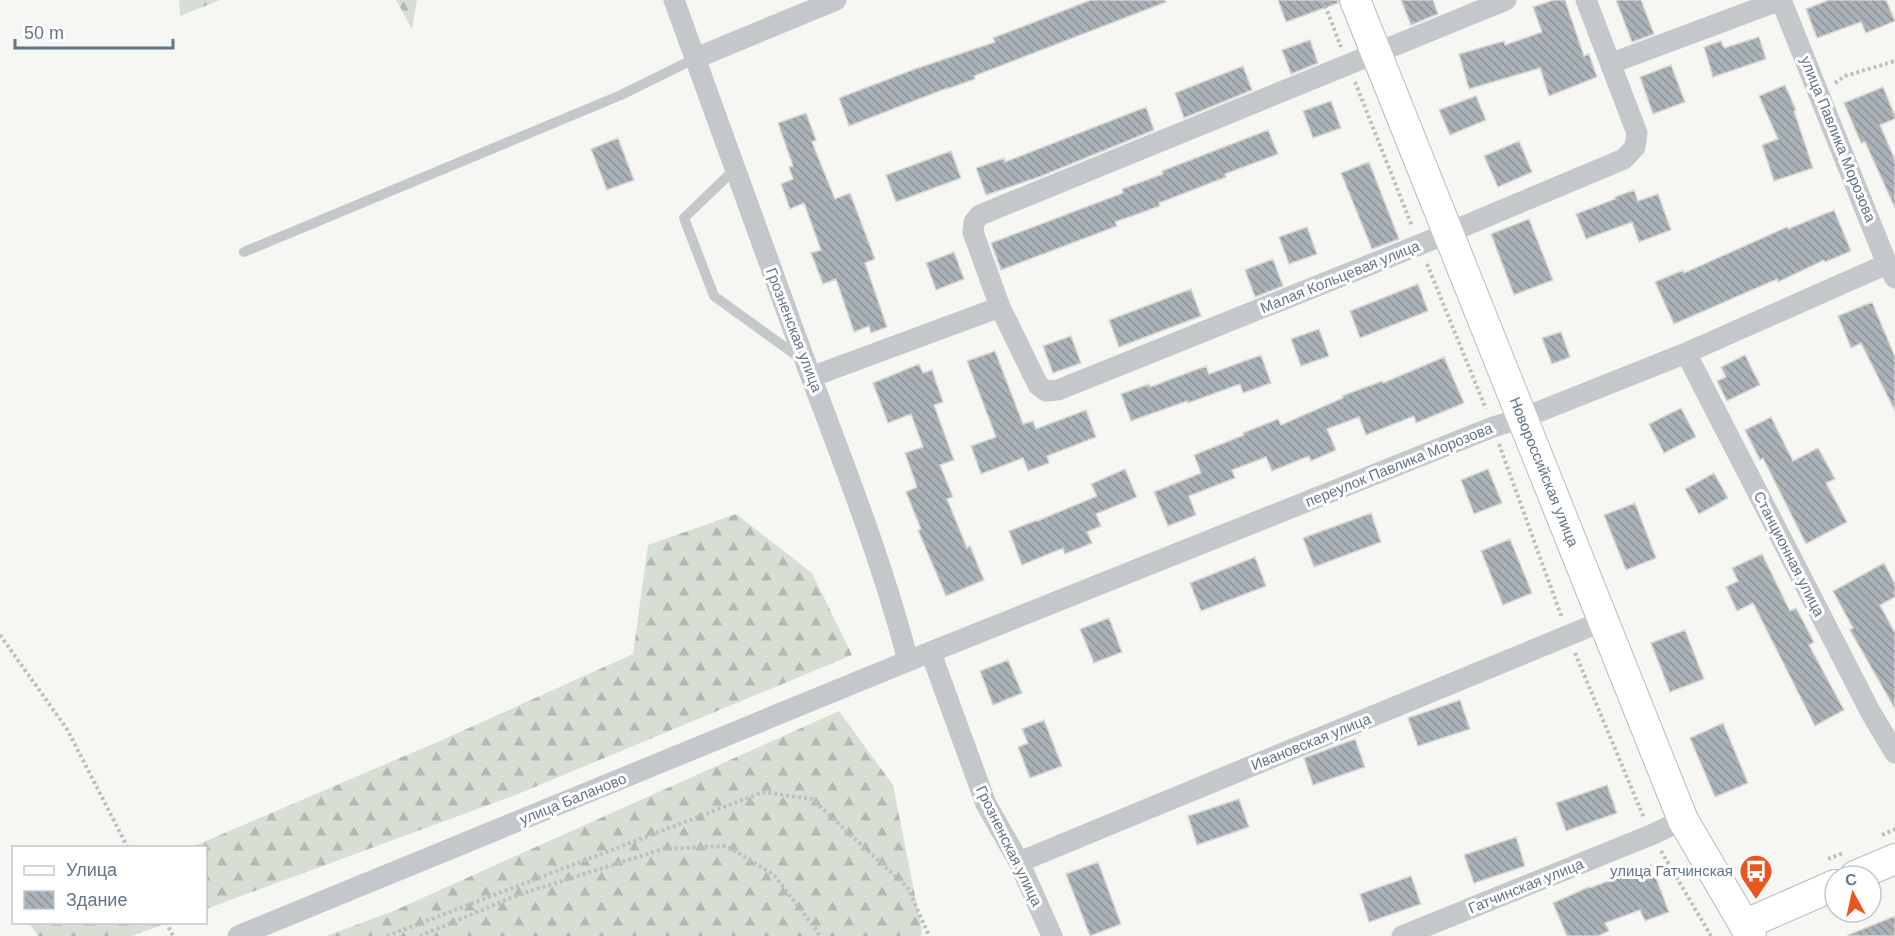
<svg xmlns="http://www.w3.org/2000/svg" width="1895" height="936" viewBox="0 0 1895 936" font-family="Arial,sans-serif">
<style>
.forest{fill:url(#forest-firs)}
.building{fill:url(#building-back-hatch);stroke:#d8d8d5;stroke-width:1.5}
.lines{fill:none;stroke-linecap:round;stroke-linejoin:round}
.secondary-casing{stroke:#b6bbc0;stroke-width:32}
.path{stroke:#bdc0c2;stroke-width:4;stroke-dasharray:3 3;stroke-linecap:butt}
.lane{stroke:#c4c8cb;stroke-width:10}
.street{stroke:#c4c8cb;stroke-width:21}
.secondary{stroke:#fff;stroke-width:30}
.labels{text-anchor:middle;stroke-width:6;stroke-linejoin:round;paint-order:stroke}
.street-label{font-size:15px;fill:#647585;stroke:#fff}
.poi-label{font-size:15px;fill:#647585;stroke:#fff;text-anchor:end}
</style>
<defs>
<pattern id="forest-firs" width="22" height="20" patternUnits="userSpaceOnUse" patternTransform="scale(1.5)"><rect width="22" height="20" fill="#d7ded4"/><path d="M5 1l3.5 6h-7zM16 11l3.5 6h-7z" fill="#b2b9b2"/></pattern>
<pattern id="building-back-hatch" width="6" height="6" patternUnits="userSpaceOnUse" patternTransform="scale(1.5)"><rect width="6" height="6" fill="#aab1b7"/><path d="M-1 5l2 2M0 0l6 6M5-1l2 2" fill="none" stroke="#8e959a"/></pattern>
</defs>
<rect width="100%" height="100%" fill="#f6f7f3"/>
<!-- forest -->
<path class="forest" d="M179 0H220L180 16Z
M396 0H417L412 29Z
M736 514 812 573 852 655 513 796 206 909V848L192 847 442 740 633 654 648 545Z
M839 711 893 785 922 931 921 936H326L391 912Z
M29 923H168L131 936H38Z"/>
<!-- building -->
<path class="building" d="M1091 0H1165L1166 2 974 76 975 79 947 89V88L849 126 839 98 915 69 995 42 993 38Z
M1278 0H1338V3L1286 22Z
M1401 0H1433L1438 14 1411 25Z
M1554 0H1565L1584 56 1589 54 1597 77 1549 96 1540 68 1469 89 1459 54 1504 41 1505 45 1542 32 1533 7Z
M1616 0H1641L1654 34 1632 42Z
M1829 0H1886L1895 21 1866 33 1861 22 1817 38 1806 9Z
M1759 37 1766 59 1713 77 1704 47 1721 41 1724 48Z
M1310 40 1318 63 1291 74 1282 50Z
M1671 65 1685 102 1653 114 1640 77Z
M1243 66 1252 90 1184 118 1175 93Z
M1785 85 1796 110 1794 111 1813 168 1774 181 1762 145 1778 139 1759 96Z
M1883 87 1895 116V119L1880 125 1895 160V208L1865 142 1861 143 1844 103Z
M1476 96 1486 120 1450 135 1439 110Z
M1331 101 1341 128 1313 138 1303 111Z
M1146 107 1154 130 1039 177 986 195 976 168 1004 158 1005 162Z
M806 113 816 140 812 142 835 199 850 193 875 259 865 263 887 327 871 333 869 326 854 332 836 279 823 284 811 253 821 250 804 203 790 209 781 184 793 179 789 167 793 166 778 123Z
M1268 130 1278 154 1225 174 1226 177 1159 203 1160 206 1115 222 1117 226 1001 270 991 243 1123 193 1122 189 1163 174 1162 171Z
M618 138 634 180 607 190 591 149Z
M1519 141 1532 172 1498 187 1484 156Z
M951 151 961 178 896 202 886 175Z
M1369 162 1399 239 1372 249 1341 173Z
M1634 190 1638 201 1658 194 1671 230 1639 242 1632 222 1586 239 1576 214 1615 199V197Z
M1834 210 1851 251 1825 262 1824 260 1778 282 1777 279 1674 324 1655 282 1683 270 1684 273 1787 227 1788 229Z
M1529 219 1553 280 1514 295 1491 234Z
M1307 227 1317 254 1289 264 1279 237Z
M954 252 964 279 936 290 926 263Z
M1273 259 1283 286 1255 297 1245 270Z
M1418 284 1428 311 1360 338 1350 311Z
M1191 289 1201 316 1119 347 1109 320Z
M1872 302 1895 357V411L1861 343 1851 348 1838 316Z
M1319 329 1329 356 1301 366 1291 339Z
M1561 332 1570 357 1552 364 1542 338Z
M1071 336 1081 363 1053 373 1043 346Z
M995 351 1023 424 1033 421 1036 429 1086 410 1096 437 1047 456 1049 463 1028 471 1023 458 981 474 971 446 996 437 967 361Z
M1261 355 1271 383 1243 393 1240 384 1188 403 1187 401 1131 421 1121 394 1149 384 1150 387 1206 366 1209 374Z
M1745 355 1760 385 1727 401 1717 381 1726 377 1721 367Z
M1444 357 1464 403 1416 423 1414 416 1366 435 1359 417 1327 429 1336 450 1311 461 1309 456 1272 471 1266 457 1232 470 1235 478 1189 496 1196 515 1168 526 1154 492 1201 473 1194 455 1244 435 1243 433 1278 419 1281 425 1343 398 1342 396 1382 381 1383 383Z
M919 364 923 373 932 370 943 402 934 405 954 460 940 465 953 497 947 499 967 548 970 546 984 580 946 596 923 542 918 530 921 529 906 492 917 487 905 453 923 447 911 414 888 423 873 383Z
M1681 408 1696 437 1664 453 1649 424Z
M1771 417 1793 461 1818 448 1835 479 1826 483 1847 522 1806 544 1763 458 1760 460 1745 430Z
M1125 469 1137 497 1096 514 1101 526 1087 532 1092 543 1065 554 1063 548 1022 565 1009 531 1037 520V521L1097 496 1091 484Z
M1488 469 1502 503 1474 514 1461 480Z
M1714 473 1728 498 1699 514 1685 489Z
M1635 503 1656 558 1626 570 1604 515Z
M1371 513 1381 542 1314 567 1303 538Z
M1510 539 1532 593 1503 605 1481 551Z
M1762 554 1790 611 1796 608 1814 642 1809 645 1844 710 1815 726 1753 603 1737 611 1726 587 1738 581 1732 568Z
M1255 557 1266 586 1201 611 1190 583Z
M1884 563 1895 584V597L1880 605 1895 633V709L1850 630 1853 628 1833 591Z
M1109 618 1122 652 1094 663 1080 629Z
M1685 630 1704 679 1670 692 1651 643Z
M1008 660 1022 693 993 705 980 671Z
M1460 700 1470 729 1418 746 1408 718Z
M1044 720 1062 766 1030 778 1018 747 1028 743 1022 729Z
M1723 723 1748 783 1715 797 1690 738Z
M1355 739 1365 767 1313 785 1304 758Z
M1607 785 1617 813 1566 831 1556 803Z
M1239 799 1249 827 1197 845 1188 816Z
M1516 837 1525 866 1474 883 1464 855Z
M1098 862 1121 924 1090 936 1066 874Z
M1651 865 1669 912 1645 921 1640 910 1605 923 1609 931 1598 936H1567L1553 903 1589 887 1590 888Z
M1411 876 1421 904 1369 922 1360 894Z
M1895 916V936H1848V935Z"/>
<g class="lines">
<defs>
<path id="secondary" d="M1355 0 1683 820 1751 936
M1855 876 1895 859
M1744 925 1835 885"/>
</defs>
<!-- secondary casing -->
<use href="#secondary" class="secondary-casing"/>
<!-- path -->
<path class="path" d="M1323 0 1341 47
M1355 82 1412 226
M1835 83 1845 76 1895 61
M1427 264 1486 409
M1499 444 1562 618
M0 635 67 729 128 848
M1575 653 1644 818
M1882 835 1895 829
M1661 851 1711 936
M1828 859 1843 853
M166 922 173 936
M387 936 763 792 812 799 908 888 929 936
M420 936 518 895 663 849 727 846 774 875 818 932 819 936"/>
<!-- lane -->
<path class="lane" d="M735 169 684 218 714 296 800 358
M244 252 621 95 696 58"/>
<!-- street -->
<path class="street" d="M674 0C715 111 754 223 795 334 835 442 879 549 908 661
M1506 0 980 215 974 222 973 232 1000 307 1038 385 1046 391 1058 390 1419 245 1624 159 1635 147 1637 133 1586 0
M1781 0 1887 264 1895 278
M696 58 836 0
M1612 63 1781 0
M1686 353 1871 713 1895 753
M811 377 1000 307
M931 653 986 804 1019 862 1052 936
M1019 862 1603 621
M238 936 908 661 1493 427 1523 418 1686 353 1887 264
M1402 936 1651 835 1683 820"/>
<!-- secondary -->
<use href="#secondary" class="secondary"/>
</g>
<!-- icons -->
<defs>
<symbol id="bus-pin" viewBox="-11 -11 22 30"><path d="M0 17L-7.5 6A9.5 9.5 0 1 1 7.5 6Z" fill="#e95620" stroke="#fff"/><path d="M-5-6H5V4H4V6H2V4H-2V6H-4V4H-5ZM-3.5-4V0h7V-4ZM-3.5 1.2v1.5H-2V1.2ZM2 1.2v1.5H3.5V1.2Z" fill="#fff"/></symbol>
</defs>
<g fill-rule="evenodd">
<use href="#bus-pin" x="1737" y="852" width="38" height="52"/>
</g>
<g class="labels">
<!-- street labels -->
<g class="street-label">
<text transform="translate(1838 139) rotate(68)" y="5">улица Павлика Морозова</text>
<text transform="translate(1340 277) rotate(-22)" y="5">Малая Кольцевая улица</text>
<text transform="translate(794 330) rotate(69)" y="5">Грозненская улица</text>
<text transform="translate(1399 465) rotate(-22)" y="5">переулок Павлика Морозова</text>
<text transform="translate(1544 472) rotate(68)" y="5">Новороссийская улица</text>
<text transform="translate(1789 554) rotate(63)" y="5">Станционная улица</text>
<text transform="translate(1311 742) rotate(-22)" y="5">Ивановская улица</text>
<text transform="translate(573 799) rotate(-22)" y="5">улица Баланово</text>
<text transform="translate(1009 846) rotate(64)" y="5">Грозненская улица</text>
<text transform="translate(1526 886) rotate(-22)" y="5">Гатчинская улица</text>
</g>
<!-- poi labels -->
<g class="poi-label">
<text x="1733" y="876">улица Гатчинская</text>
</g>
</g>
<!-- legend -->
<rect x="12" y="846" width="195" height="78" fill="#ffffff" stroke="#c1c8ce" stroke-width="1.5"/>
<rect x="24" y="866" width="30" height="9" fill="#ffffff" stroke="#c1c8ce" stroke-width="1.5"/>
<text x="66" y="876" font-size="18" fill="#647585">Улица</text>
<rect x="24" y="891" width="30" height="18" fill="url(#building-back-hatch)" stroke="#c1c8ce" stroke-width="1.5"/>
<text x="66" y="906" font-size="18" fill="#647585">Здание</text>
<!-- north arrow -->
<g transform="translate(1853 894) rotate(352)"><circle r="28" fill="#ffffff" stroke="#c1c8ce" stroke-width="1.5"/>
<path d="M0-4.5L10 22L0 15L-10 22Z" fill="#e95620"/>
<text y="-9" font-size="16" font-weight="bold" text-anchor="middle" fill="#647585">С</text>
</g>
<!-- scale -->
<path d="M15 39v9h158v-9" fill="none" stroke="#647585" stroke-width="3"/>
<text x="24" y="39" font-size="18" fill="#647585" stroke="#ffffff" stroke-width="4.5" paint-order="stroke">50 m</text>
</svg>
